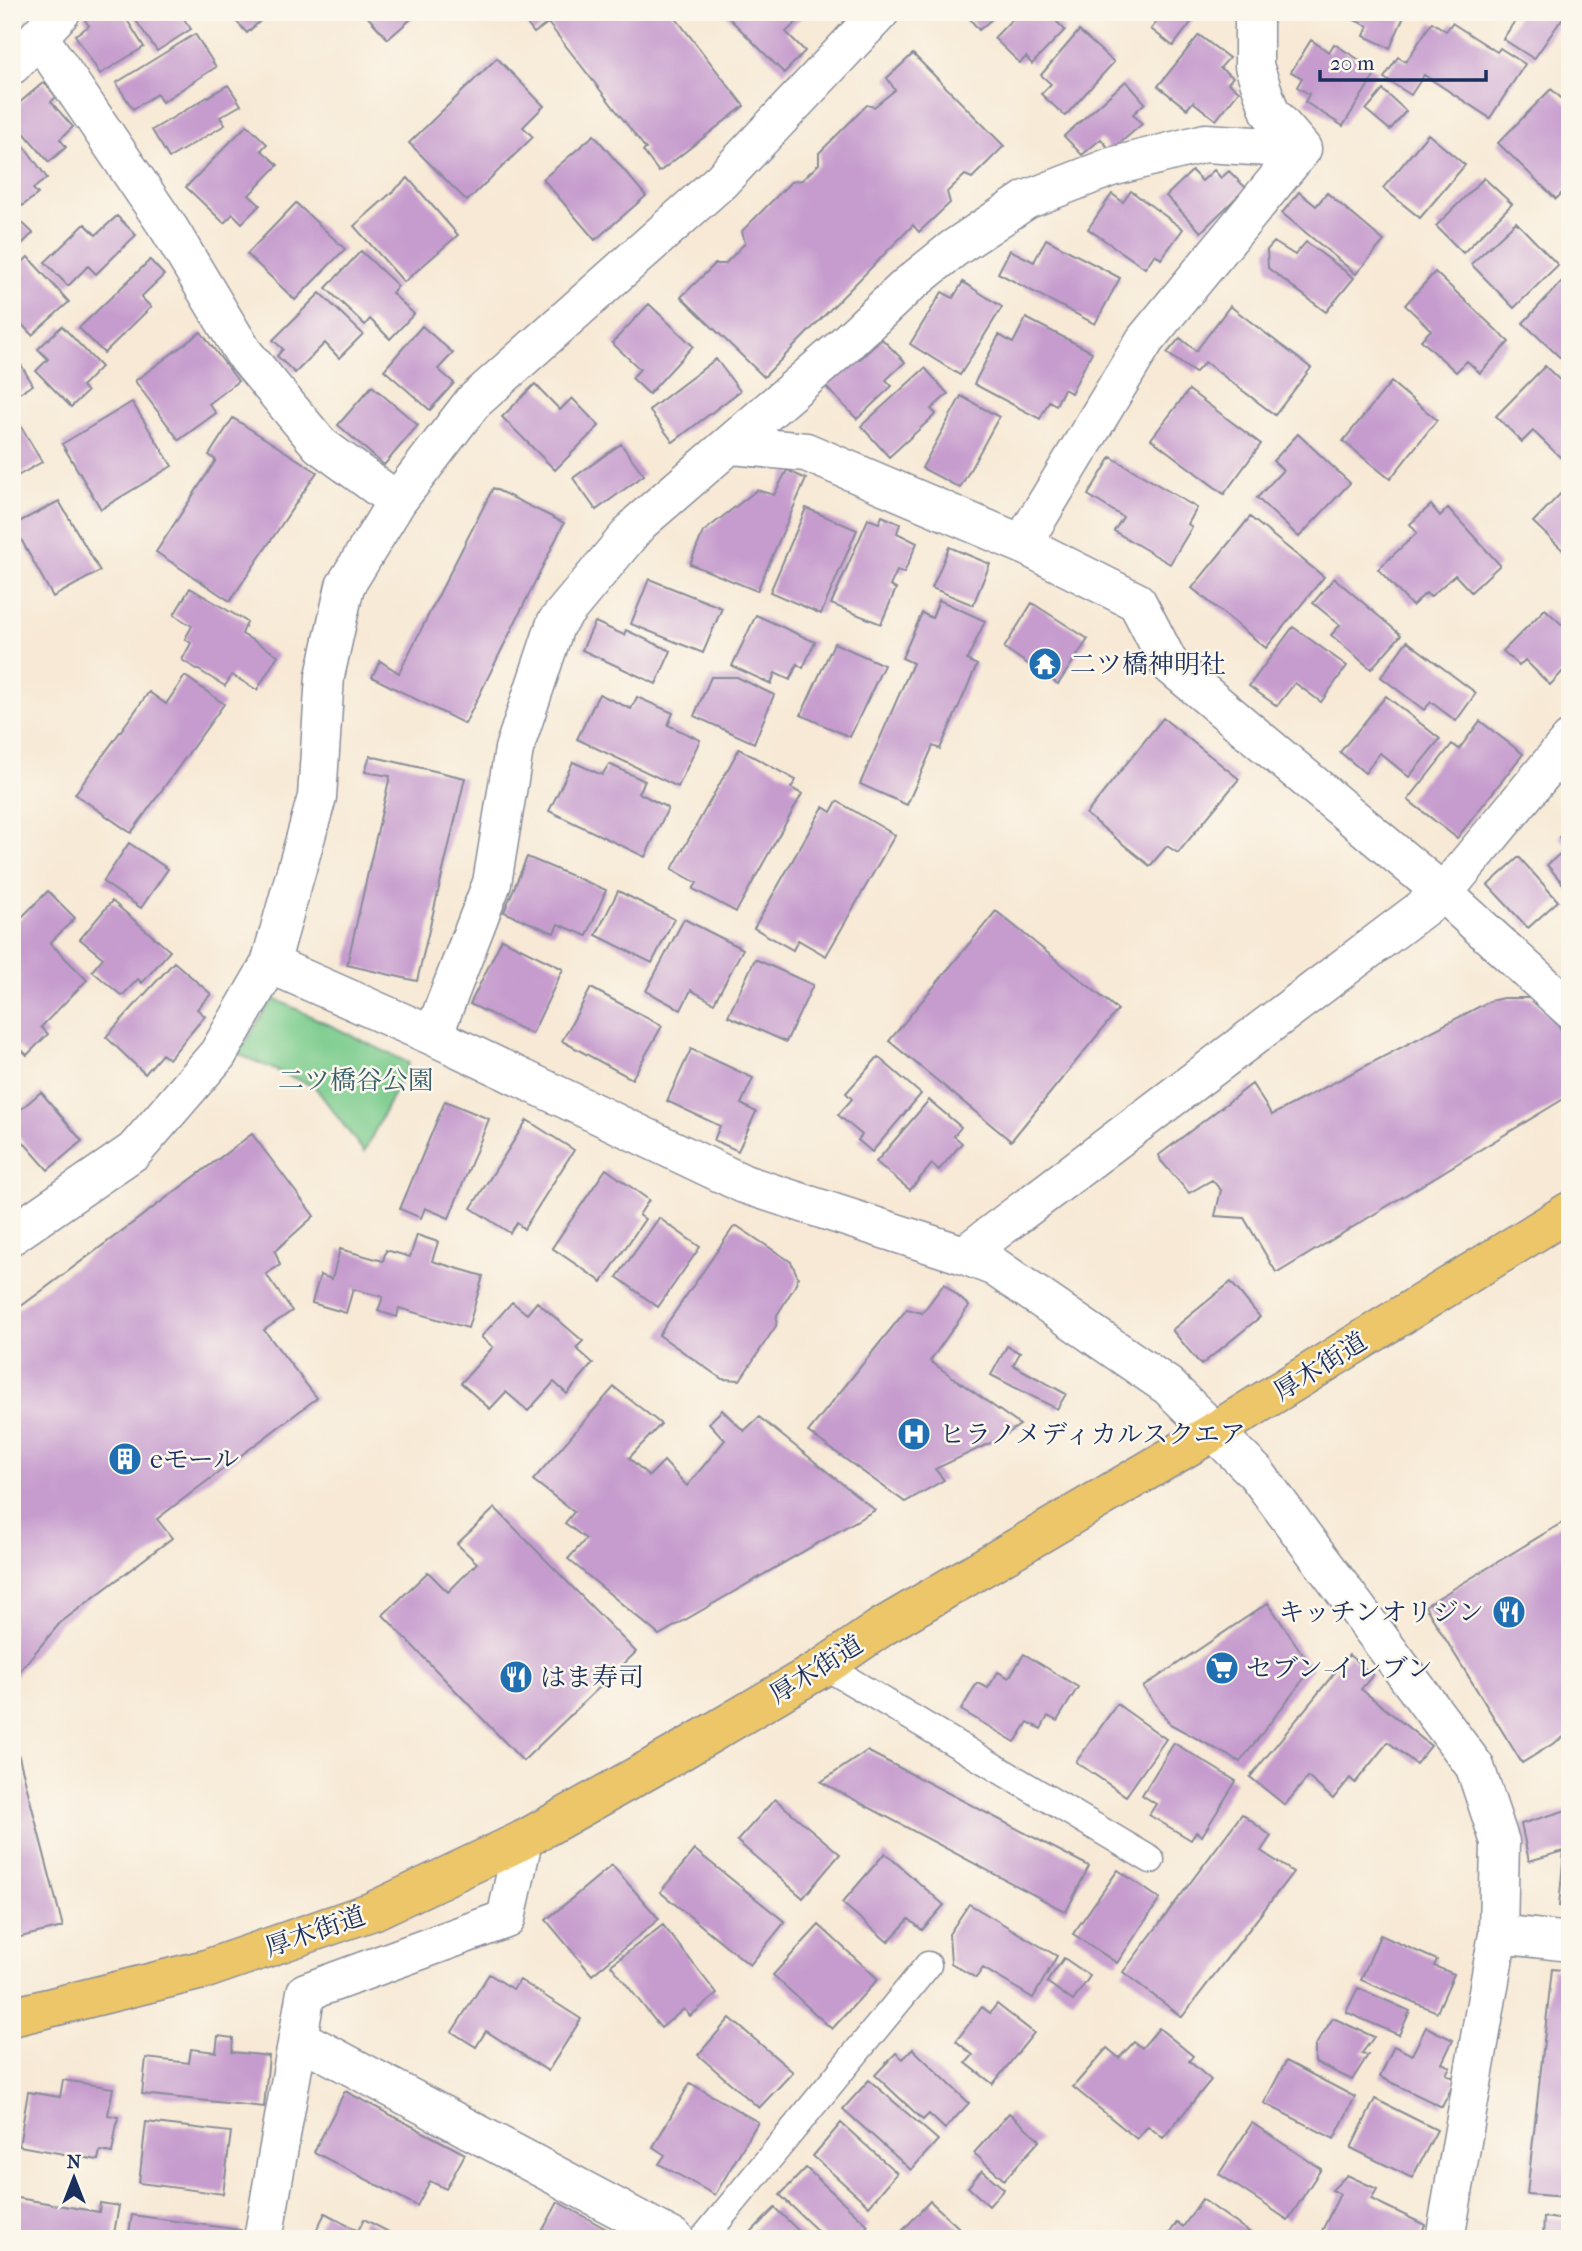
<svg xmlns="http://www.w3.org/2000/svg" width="1582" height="2251" viewBox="0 0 1582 2251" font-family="'IM FELL French Canon','Noto Serif JP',serif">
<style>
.green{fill:#7ccc8d;stroke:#4c7e76;stroke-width:2}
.building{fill:#c69cce}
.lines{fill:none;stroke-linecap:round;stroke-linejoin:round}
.service-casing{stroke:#898c9a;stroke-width:29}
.minor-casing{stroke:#898c9a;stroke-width:41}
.primary-casing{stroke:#898c9a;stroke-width:41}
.service{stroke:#fff;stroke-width:26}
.minor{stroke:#fff;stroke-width:38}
.primary{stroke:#ecc669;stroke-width:38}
.labels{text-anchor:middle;stroke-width:5;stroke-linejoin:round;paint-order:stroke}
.poi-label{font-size:26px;fill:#1b2f5e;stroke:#fbf7ec;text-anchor:start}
.park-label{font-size:26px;fill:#385e6c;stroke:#fbf7ec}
.street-label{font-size:26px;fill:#1b2f5e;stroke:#fbf7ec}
</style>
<rect width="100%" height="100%" fill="#fbf7ec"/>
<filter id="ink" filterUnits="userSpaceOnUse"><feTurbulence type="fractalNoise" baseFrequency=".0143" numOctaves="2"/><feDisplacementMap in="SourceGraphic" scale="14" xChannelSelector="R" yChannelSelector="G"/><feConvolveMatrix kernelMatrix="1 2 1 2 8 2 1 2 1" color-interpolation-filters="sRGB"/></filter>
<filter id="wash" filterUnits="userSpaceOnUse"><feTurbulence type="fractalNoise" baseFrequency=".00686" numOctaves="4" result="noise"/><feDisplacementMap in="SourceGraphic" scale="28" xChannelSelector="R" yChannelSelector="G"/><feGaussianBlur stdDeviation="1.57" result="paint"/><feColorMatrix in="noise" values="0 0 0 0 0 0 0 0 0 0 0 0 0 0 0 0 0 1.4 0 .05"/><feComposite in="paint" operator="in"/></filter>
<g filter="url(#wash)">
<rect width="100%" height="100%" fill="#f7e9d5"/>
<!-- green -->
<path class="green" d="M273 998 409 1063 364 1152 315 1087 238 1054Z"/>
<g id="blocks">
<!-- building -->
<path class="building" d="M91 12H122L144 47 100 74 75 35 89 26 83 17Z
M130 12H179L191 29 157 51Z
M228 12H270L247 33Z
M363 12H419L388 39Z
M518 12H671L744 106 659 172 643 151 646 149 548 23 534 33Z
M723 12H807L786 32 805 51 784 73Z
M964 12H1000L979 30Z
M1019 12H1058L1053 18 1065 30 1032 64 1026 57 1020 63 994 38Z
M1155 12H1199L1173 46 1151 29 1161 17Z
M1350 12H1406L1390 48 1364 36 1368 26 1348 17Z
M1521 12 1566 13 1534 59 1503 39Z
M1432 22 1446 31 1452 23 1497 52 1500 48 1525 64 1490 118 1424 75 1411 95 1384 78 1398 57 1406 62Z
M1079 31 1114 62 1065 116 1041 94 1051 84 1041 75Z
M195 34 216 67 162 102 157 94 133 109 116 83Z
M1199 35 1229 58 1220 68 1233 77 1228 83 1239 91 1216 120 1193 102 1187 109 1158 86Z
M1311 40 1329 52 1334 44 1377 71 1343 126 1305 102 1309 94 1297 87 1302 78 1291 72Z
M913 54 1004 146 972 178 965 175 947 192 950 203 919 232 913 225 764 377 681 297 715 264H725L745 243 742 231 791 182 802 180 819 164V153L867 105 874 107 895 90 887 78Z
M497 58 544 106 523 127 533 137 467 201 409 143Z
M1126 81 1145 103 1133 114 1142 124 1111 151 1101 139 1082 155 1064 136Z
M44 82 56 97 51 102 73 127 60 139 66 147 49 162 12 119V109Z
M228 85 241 105 220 117 225 125 169 158 152 130Z
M1551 89 1570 106V185L1556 199 1498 143Z
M1383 90 1406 111 1390 130 1366 110Z
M247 125 267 144 261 150 278 165 249 195 260 205 242 223 233 214 224 223 186 187Z
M15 133 47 178 33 189 38 194 22 206 12 192V135Z
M1428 134 1465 165 1420 218 1383 188Z
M594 135 646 196 595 240 543 179Z
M1214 170 1221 178 1229 171 1246 188 1201 232 1166 196 1192 171 1202 181Z
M408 178 458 235 404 282 354 226Z
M1484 178 1512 204 1463 253 1436 226Z
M1131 191 1183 229 1161 259 1155 254 1145 268 1088 229 1112 194 1123 202Z
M1299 192 1316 206 1327 193 1384 241 1356 274 1282 213Z
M296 203 345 249 295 300 247 254Z
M12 213 33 233 12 254Z
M117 216 136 235 96 274 88 266 68 286 45 262 85 224 96 235Z
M1516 222 1558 265 1514 308 1471 264Z
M1046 239 1120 278 1095 324 998 273 1010 250 1034 262Z
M1274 242 1295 255 1306 242 1354 278 1326 312 1268 268 1267 250Z
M361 251 398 286 392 293 414 314 390 339 370 319 365 325 326 288Z
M28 257 69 302 32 335 12 314V272Z
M150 260 164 275 141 297 151 307 104 353 79 328Z
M1435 272 1509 342 1480 373 1467 361 1456 372 1421 340 1431 330 1405 305Z
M1563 280 1570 287V357L1565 362 1523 323Z
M963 282 1002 307 960 375 910 344 942 292 953 298Z
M320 293 363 334 339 358 325 343 295 373 277 356 283 349 273 340Z
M649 304 693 346 649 394 632 378 640 369 612 343Z
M1230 306 1311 368 1275 415 1205 362 1195 373 1167 353 1180 338 1196 351Z
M1026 318 1092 352 1071 393 1064 389 1056 405 1049 401 1040 419 974 384 999 335 1013 343Z
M62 326 101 367 82 386 87 392 71 407 36 371 48 359 38 349Z
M422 326 453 353 438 369 454 383 430 410 384 370Z
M201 332 238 381 209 404 216 413 179 440 135 381Z
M882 339 905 362 886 380 892 386 857 419 824 385 856 356 860 359Z
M12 350 33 385 12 397Z
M716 359 740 391 673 442 649 410Z
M1545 366 1570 390V454L1563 460 1533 431 1522 442 1496 416Z
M925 368 948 394 931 409 936 414 889 457 861 426Z
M1391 382 1437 420 1390 479 1343 441Z
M535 384 560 410 572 398 599 426 555 470 502 417Z
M372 386 418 425 384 465 338 425Z
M1189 390 1261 444 1224 494 1151 439Z
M961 396 999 417 960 488 922 468Z
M132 402 172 466 101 509 62 444Z
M12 411 42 462 12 479Z
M233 418 317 472 230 601 156 552 216 460 209 455Z
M1298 434 1350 483 1299 537 1257 498 1283 470 1273 461Z
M621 444 644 475 596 510 573 478Z
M1111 457 1197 508 1188 524 1192 527 1170 564 1114 531 1123 517 1088 495Z
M787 470 806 479 757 591 690 564 703 532 757 490 774 495Z
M1570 484V557L1533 522Z
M493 488 564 523 465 724 372 677 380 661 399 673Z
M59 501 100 571 53 597 13 525Z
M1431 505 1440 516 1448 508 1500 565 1471 592 1455 575 1430 597 1426 593 1412 606 1378 569 1417 533 1410 524Z
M806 508 857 530 821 614 770 592Z
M882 516 900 524 897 533 917 543 904 573 897 571 890 586 896 589 881 624 831 604 868 519 879 523Z
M1250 517 1324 577 1266 648 1192 588Z
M949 547 990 564 973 605 932 588Z
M1334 578 1401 635 1371 669 1331 635 1340 625 1313 603Z
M649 579 722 608 703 653 631 624Z
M190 588 247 622 242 634 278 655 257 690 232 675 225 686 182 660 191 643 185 639 192 626 174 615Z
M939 600 985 621 967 660 977 665 940 749 933 746 907 805 860 784 913 663 902 658 922 613 932 618Z
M1032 603 1088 639 1058 684 1004 648Z
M1545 609 1570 632V674L1565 669 1550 685 1525 660 1519 666 1503 651Z
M756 615 815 642 803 668 797 664 790 680 775 673 771 684 732 666Z
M595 622 624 635 626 630 671 651 656 684 582 650Z
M1293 627 1347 666 1321 702 1295 683 1277 706 1249 686Z
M1407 641 1476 693 1456 721 1431 702 1424 710 1381 677Z
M834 643 884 665 850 737 801 715Z
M185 676 224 704 131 833 75 794 149 692 166 704Z
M711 677H737L774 695 754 743 694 716Z
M599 694 631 709 637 697 673 713 668 725 700 740 678 787 577 739Z
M1386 696 1440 739 1409 777 1380 753 1365 773 1340 752Z
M1163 718 1239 779 1178 853 1167 846 1150 866 1086 814Z
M1480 721 1523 754 1457 838 1408 800 1452 744 1459 749Z
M739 749 796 780 791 788 802 794 736 912 693 889 697 883 672 869Z
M370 756 465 778 417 981 347 965 390 776 365 772Z
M573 762 602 775 609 764 645 781 639 793 668 808 645 857 549 811Z
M837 801 895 835 826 956 798 940 793 950 754 928 823 807 831 812Z
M1570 828V892L1547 865 1568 847 1559 837Z
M129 843 168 869 141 908 103 882Z
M527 857 606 890 587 936 558 924 554 933 504 912Z
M1519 857 1558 901 1528 928 1488 885Z
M48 891 75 918 50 943 87 980 41 1027 48 1034 27 1055 12 1041V943L18 938 12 933V927Z
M618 891 674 919 652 963 596 935Z
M112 901 170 951 142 983 138 979 122 996 92 971 103 958 80 939Z
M996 911 1118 1010 1011 1141 889 1041Z
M684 919 743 949 714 1003 691 990 681 1010 646 991Z
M502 939 563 969 532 1034 470 1004Z
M755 959 813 985 786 1042 728 1016Z
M174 962 211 994 197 1009 205 1016 169 1059 162 1054 145 1074 106 1037Z
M591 988 662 1026 632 1079 562 1041Z
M1503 998H1532L1559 1026 1570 1045V1095L1279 1272H1276L1244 1218 1215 1216 1221 1190 1212 1180 1189 1193 1161 1161 1159 1155 1252 1084 1272 1115 1490 1001Z
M691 1049 753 1078 741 1104 756 1112 738 1151 714 1140 720 1126 667 1101Z
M878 1057 921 1094 872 1152 858 1140 862 1135 838 1115 852 1099 846 1093Z
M41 1092 82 1141 48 1170 12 1129V1117Z
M929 1100 961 1127 954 1136 962 1143 939 1170 932 1164 910 1190 876 1162Z
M445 1101 489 1119 449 1218 425 1208 421 1218 400 1209Z
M527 1120 574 1150 524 1229 517 1223 510 1233 471 1208Z
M252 1134 314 1216 275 1251 280 1265 266 1274 292 1311 264 1330 317 1398 157 1519 172 1538 60 1623 12 1680V1313Z
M606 1169 649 1200 639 1215 645 1219 602 1282 552 1248Z
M659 1218 700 1247 658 1307 617 1277Z
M737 1226 791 1262 798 1277 795 1286 777 1315 776 1326 740 1380 722 1379 659 1335 733 1228Z
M417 1235 438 1242 432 1261 483 1276 468 1328 399 1308 397 1317 378 1311 383 1297 353 1289 346 1313 312 1303 320 1275 332 1279 340 1249 383 1261 386 1250 410 1257Z
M1231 1282 1260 1317 1201 1365 1172 1330Z
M944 1284 969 1306 930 1361 1020 1425 999 1439 935 1469 944 1480 905 1502 808 1432 907 1309 922 1313Z
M512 1302 527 1314 537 1302 583 1341 576 1348 593 1363 567 1394 554 1382 528 1411 506 1392 490 1409 461 1383 493 1347 481 1337Z
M1007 1346 1020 1353 1013 1365 1066 1394 1057 1409 991 1375Z
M614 1387 661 1424 629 1458 649 1476 664 1461 687 1486 725 1440 709 1423 722 1410 744 1431 759 1417 875 1510 659 1635 568 1559 586 1539 565 1523 574 1512 533 1480Z
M495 1508 636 1652 523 1761 383 1615 428 1572 448 1592 477 1563 457 1544Z
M1570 1518V1733L1522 1763 1425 1606Z
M1268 1603 1312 1668 1240 1762 1170 1724 1143 1687Z
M1024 1654 1078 1687 1057 1721 1048 1716 1041 1729 1028 1722 1015 1742 961 1710 977 1683 988 1688 998 1672 1009 1678Z
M1349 1655 1373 1675 1361 1689 1431 1746 1416 1764 1388 1742 1355 1783 1350 1778 1333 1799 1308 1777 1285 1805 1250 1777Z
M1117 1704 1166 1739 1126 1796 1076 1762Z
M12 1730 63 1927 12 1939Z
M1174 1743 1236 1781 1202 1836 1196 1832 1191 1840 1149 1815 1156 1804 1142 1795Z
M867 1751 1089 1866 1066 1912 821 1782Z
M775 1799 840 1854 803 1898 737 1841Z
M1570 1809V1907L1559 1906 1564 1851 1529 1861 1521 1824Z
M1242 1814 1271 1836 1261 1851 1293 1872 1182 2017 1123 1972Z
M695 1850 785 1922 750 1965 660 1892Z
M885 1853 944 1905 922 1930 909 1919 888 1942 842 1903Z
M612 1865 659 1919 592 1975 546 1920Z
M1118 1870 1160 1899 1117 1963 1073 1934Z
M969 1904 1057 1956 1033 1998 983 1968 976 1978 951 1963 949 1934Z
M663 1925 717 1994 690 2016 684 2009 661 2028 611 1965Z
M819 1925 878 1979 832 2029 773 1975Z
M1380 1935 1437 1960 1434 1966 1454 1974 1437 2012 1361 1980Z
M1064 1958 1090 1976 1073 2001 1047 1982Z
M1552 1969 1570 1971V2239H1543L1544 2217 1565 2220 1567 2197 1527 2194Z
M489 1974 513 1989 520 1980 581 2019 548 2071 486 2031 476 2047 452 2032Z
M1358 1988 1410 2011 1399 2035 1346 2012Z
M997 2004 1034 2033 993 2084 966 2063 973 2055 956 2041 982 2007 990 2013Z
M730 2018 793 2072 759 2108 698 2055Z
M1333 2018 1374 2037 1362 2053 1368 2055 1352 2080 1315 2062V2046Z
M1426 2027 1453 2040 1442 2063 1450 2067 1446 2074 1456 2079 1442 2107 1380 2077 1394 2046 1412 2055Z
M1159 2028 1193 2056 1189 2061 1211 2080 1163 2138 1148 2126 1137 2139 1073 2087 1107 2048 1119 2058 1134 2042 1142 2048Z
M218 2036 233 2038 232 2052 269 2056 264 2107 142 2094 146 2058 189 2063 191 2049 216 2052Z
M913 2049 969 2103 945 2129 929 2114 923 2120 875 2075 896 2053 903 2059Z
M1286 2061 1355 2097 1334 2139 1264 2103Z
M63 2080 113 2088 108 2115 118 2117 112 2153 100 2151 98 2160 19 2146 28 2092 60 2097Z
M869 2080 938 2140 911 2170 843 2109Z
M690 2083 758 2122 715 2195 659 2164 665 2155 653 2147Z
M345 2091 465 2154 446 2189 430 2181 417 2206 314 2152Z
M1375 2099 1437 2130 1412 2178 1351 2148Z
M1009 2113 1040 2140 1004 2180 974 2153Z
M146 2122 231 2132 223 2194 139 2183Z
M841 2123 897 2173 869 2206 813 2156Z
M1252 2123 1321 2169 1288 2220 1219 2174Z
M806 2168 868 2225 855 2239H826L780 2195Z
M982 2170 1004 2189 989 2206 968 2187Z
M1347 2175 1377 2189 1371 2199 1425 2225 1419 2239H1318L1340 2194 1332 2190Z
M12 2197 99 2212 100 2203 119 2206 113 2239H12Z
M1202 2199 1259 2239H1166L1177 2222 1183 2227Z
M930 2201 971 2239H895Z
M558 2202 624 2239H538Z
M775 2208 807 2239H756L750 2233Z
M325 2213 358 2231 364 2219 402 2239H312Z
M132 2215 241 2230 240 2239H128Z"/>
</g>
</g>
<g filter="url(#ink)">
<use href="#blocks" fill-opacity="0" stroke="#898c9a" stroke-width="2"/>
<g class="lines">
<defs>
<path id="service" d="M825 1666 1151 1860
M703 2239 928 1965"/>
<path id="minor" d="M39 37 170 230 243 352 320 445 397 501
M12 65 61 12
M732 445 806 452 1022 544 1137 602 1169 664 1443 893 1570 1009
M1022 544 1145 340 1302 149
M270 964 433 1036 744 1184 964 1255 995 1267 1168 1386 1256 1473 1475 1767 1500 1842 1498 1934 1445 2239
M433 1036 492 883 514 749 556 623 639 523 839 350 907 286 953 249 1026 200 1111 167 1205 143 1302 149 1270 112 1254 66V12
M12 1235 134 1151 218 1054 270 964 317 797 325 676 345 586 397 501 472 403 721 181 880 12
M964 1255 1443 893 1570 740
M1498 1934 1570 1942
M298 2038 675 2239
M263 2239 306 1992 506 1919 523 1840"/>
<path id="primary" d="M12 2017 206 1969 373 1911 523 1840 671 1757 825 1666 882 1627 1215 1431 1570 1211"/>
</defs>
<!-- service casing -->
<use href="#service" class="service-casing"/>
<!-- minor casing -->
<use href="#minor" class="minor-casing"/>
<!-- primary casing -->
<use href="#primary" class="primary-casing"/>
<!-- service -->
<use href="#service" class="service"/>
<!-- minor -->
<use href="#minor" class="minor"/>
<!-- primary -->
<use href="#primary" class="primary"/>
</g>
</g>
<!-- icons -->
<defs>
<symbol id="temple-disc" viewBox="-11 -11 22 22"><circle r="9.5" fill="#1f6fb2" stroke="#fbf7ec"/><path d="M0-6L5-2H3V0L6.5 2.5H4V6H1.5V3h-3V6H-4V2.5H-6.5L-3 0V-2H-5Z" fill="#fff"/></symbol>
<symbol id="hospital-disc" viewBox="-11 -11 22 22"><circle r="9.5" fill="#1f6fb2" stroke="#fbf7ec"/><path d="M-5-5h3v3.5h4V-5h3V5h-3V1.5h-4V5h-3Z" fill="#fff"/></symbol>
<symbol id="building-disc" viewBox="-11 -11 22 22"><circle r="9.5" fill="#1f6fb2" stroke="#fbf7ec"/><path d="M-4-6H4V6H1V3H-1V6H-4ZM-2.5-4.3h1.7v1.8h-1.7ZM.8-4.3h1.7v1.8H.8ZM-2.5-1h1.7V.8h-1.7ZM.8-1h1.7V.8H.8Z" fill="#fff"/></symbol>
<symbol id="restaurant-disc" viewBox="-11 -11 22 22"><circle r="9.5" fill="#1f6fb2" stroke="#fbf7ec"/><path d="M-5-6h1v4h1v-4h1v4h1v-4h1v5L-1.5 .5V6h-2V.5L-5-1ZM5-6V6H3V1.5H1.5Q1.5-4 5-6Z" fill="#fff"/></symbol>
<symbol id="supermarket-disc" viewBox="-11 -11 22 22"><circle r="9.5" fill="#1f6fb2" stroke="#fbf7ec"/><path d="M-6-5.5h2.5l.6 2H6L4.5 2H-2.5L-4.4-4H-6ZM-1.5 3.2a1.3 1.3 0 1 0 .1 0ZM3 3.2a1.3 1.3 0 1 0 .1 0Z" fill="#fff"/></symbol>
</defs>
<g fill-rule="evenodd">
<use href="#temple-disc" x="1026" y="645" width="38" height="38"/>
<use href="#hospital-disc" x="895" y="1415" width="38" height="38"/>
<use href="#building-disc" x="106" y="1440" width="38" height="38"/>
<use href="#restaurant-disc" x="1490" y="1593" width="38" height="38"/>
<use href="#supermarket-disc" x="1203" y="1649" width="38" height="38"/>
<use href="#restaurant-disc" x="497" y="1658" width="38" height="38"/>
</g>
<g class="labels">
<!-- poi labels -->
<g class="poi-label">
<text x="1070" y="673">二ツ橋神明社</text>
<text x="939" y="1443">ヒラノメディカルスクエア</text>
<text x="150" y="1468">eモール</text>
<text x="1484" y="1621" text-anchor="end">キッチンオリジン</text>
<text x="1246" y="1677">セブン-イレブン</text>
<text x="540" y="1686">はま寿司</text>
</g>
<!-- park labels -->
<g class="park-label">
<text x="356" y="1089">二ツ橋谷公園</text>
</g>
<!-- street labels -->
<g class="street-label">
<text transform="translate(1320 1366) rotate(-32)" y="9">厚木街道</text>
<text transform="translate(816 1669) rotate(-32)" y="9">厚木街道</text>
<text transform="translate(315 1931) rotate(-19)" y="9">厚木街道</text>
</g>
</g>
<!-- margin -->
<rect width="1582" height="2251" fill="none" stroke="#fbf7ec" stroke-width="42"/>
<!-- north arrow -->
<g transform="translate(74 2178)" stroke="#fbf7ec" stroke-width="5" paint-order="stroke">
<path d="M0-5L12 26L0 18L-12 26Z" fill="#1b2f5e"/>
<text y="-10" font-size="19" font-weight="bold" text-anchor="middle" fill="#1b2f5e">N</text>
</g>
<!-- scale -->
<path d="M1320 70v10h166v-10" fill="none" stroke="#1b2f5e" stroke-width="3.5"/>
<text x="1330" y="70" font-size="21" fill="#1b2f5e" stroke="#fbf7ec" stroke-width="5" paint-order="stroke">20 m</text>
</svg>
